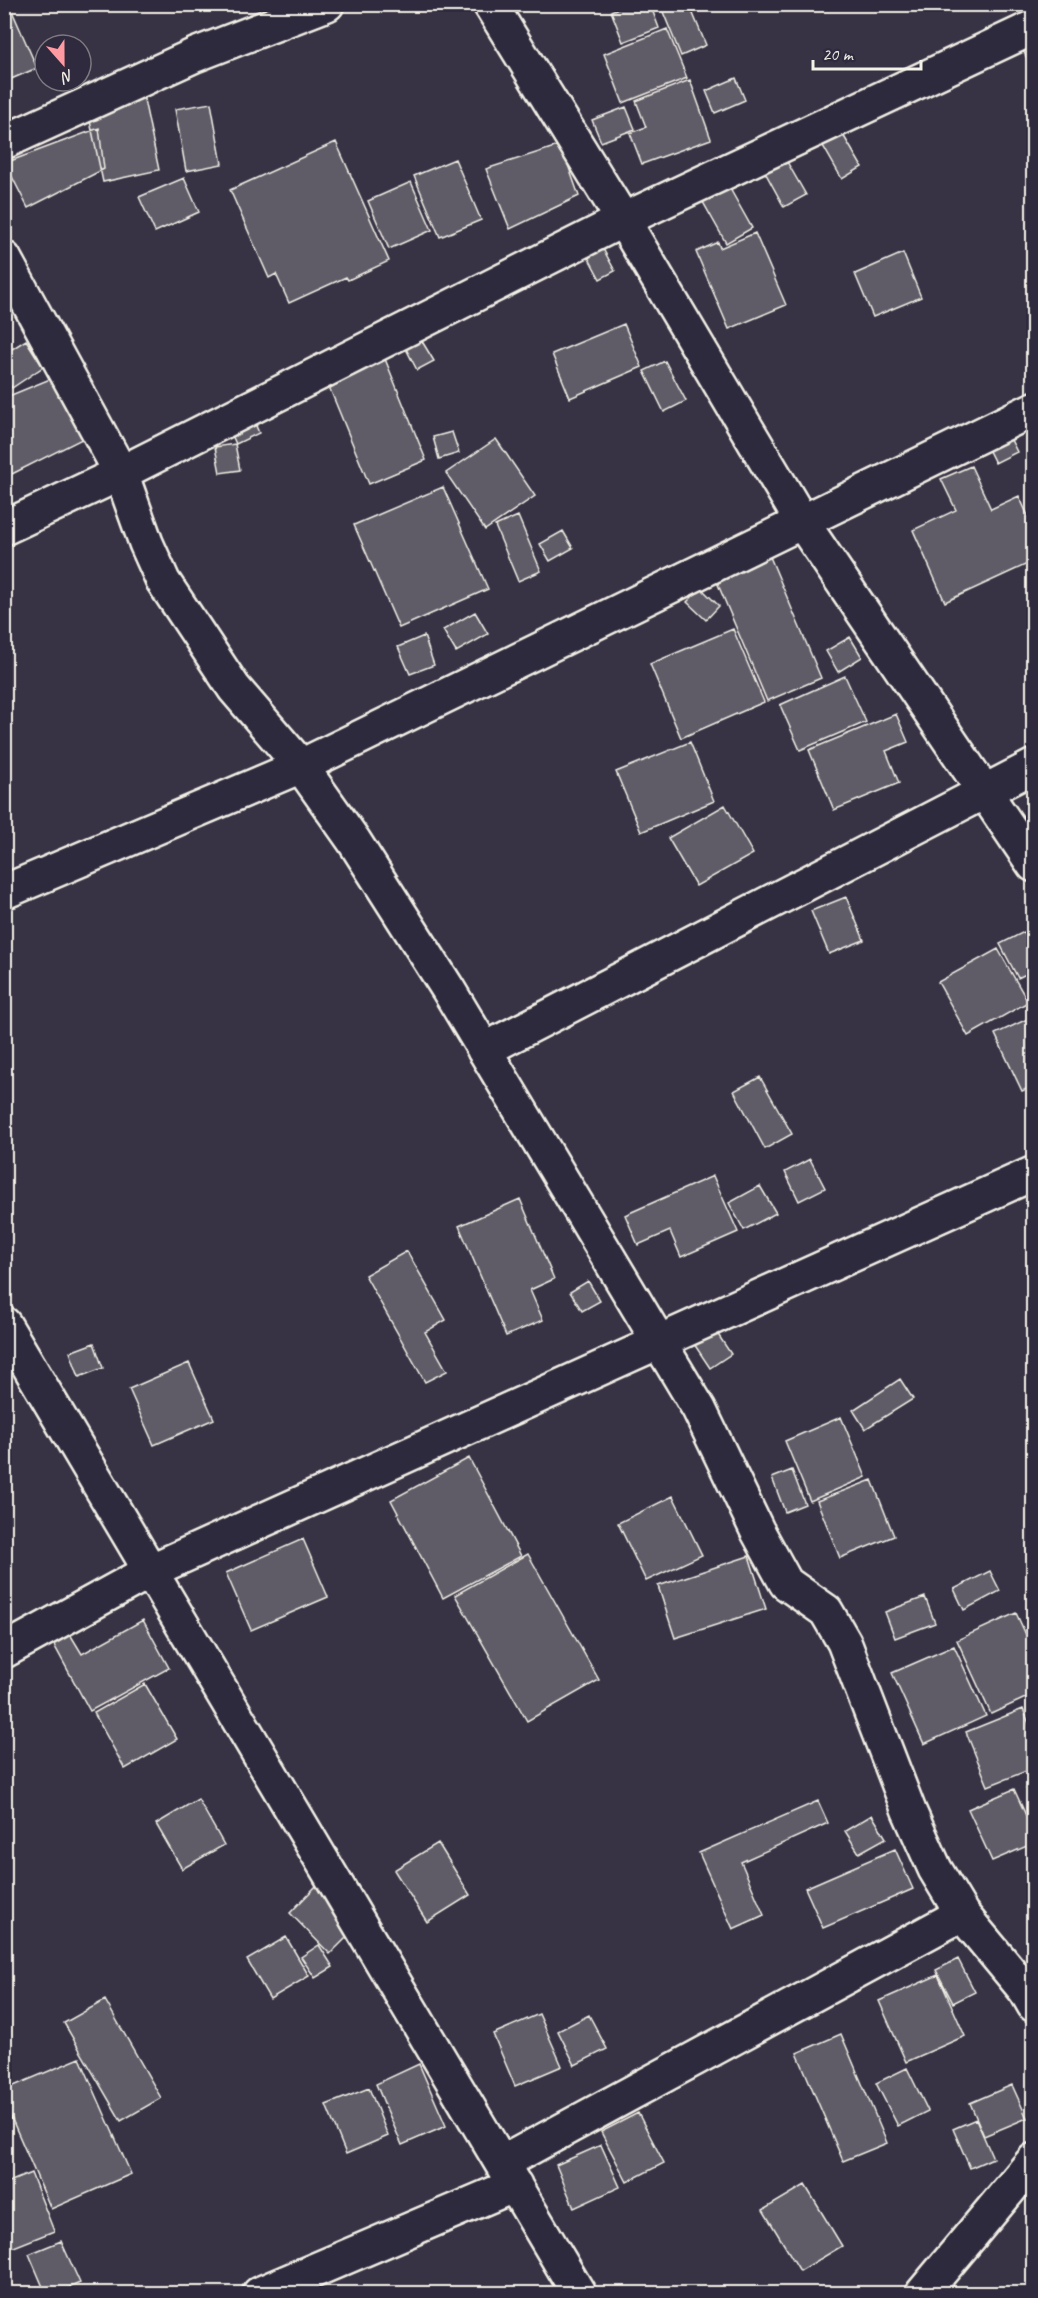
<svg xmlns="http://www.w3.org/2000/svg" width="1038" height="2298" viewBox="0 0 1038 2298" font-family="Caveat,sans-serif">
<style>
.building{fill:#5f5c67;stroke:#f4f1e8;stroke-width:1.5}
.lines{fill:none;stroke-linecap:round;stroke-linejoin:round}
.minor-casing{stroke:#f4f1e8;stroke-width:38}
.minor{stroke:#2f2a3d;stroke-width:33}
</style>
<rect width="100%" height="100%" fill="#373244"/>
<filter id="ink" filterUnits="userSpaceOnUse"><feTurbulence type="fractalNoise" baseFrequency=".0167" numOctaves="2"/><feDisplacementMap in="SourceGraphic" scale="12" xChannelSelector="R" yChannelSelector="G"/><feConvolveMatrix kernelMatrix="1 2 1 2 8 2 1 2 1" color-interpolation-filters="sRGB"/></filter>
<g filter="url(#ink)">
<!-- building -->
<path class="building" d="M4 4H9L37 68 4 82Z
M629 4H650L659 28 623 42 611 11Z
M666 4H689L706 45 681 56 661 7Z
M667 29 687 78 623 103 604 54Z
M1034 32V74L1018 39Z
M736 78 745 100 715 113 706 91Z
M690 80 711 139 642 164 630 133 646 127 636 101Z
M143 95 159 170 103 182 87 107Z
M211 103 222 164 186 171 175 109Z
M626 107 635 129 601 142 592 120Z
M99 128 104 169 28 208 5 163Z
M842 133 862 167 842 179 822 144Z
M336 142 389 261 348 280 346 277 289 303 276 274 269 278 230 190Z
M561 145 579 196 510 229 486 169Z
M455 159 481 220 440 237 414 176Z
M786 160 806 195 784 207 765 172Z
M184 178 199 212 155 232 139 197Z
M411 182 432 230 389 249 368 201Z
M729 187 752 228 726 243 703 202Z
M755 233 786 305 729 329 696 252 718 242 720 248Z
M602 247 615 271 600 279 587 255Z
M903 253 921 297 873 317 855 274Z
M624 324 642 367 570 398 552 354Z
M417 333 434 361 417 370 402 341Z
M26 340 43 367 12 388 4 376V354Z
M383 354 426 460 369 484 325 377Z
M665 361 686 401 664 412 644 371Z
M55 377 82 439 4 478V398Z
M251 414 259 433 236 444 227 424Z
M452 432 459 453 439 459 433 437Z
M1007 432 1017 452 995 463 985 443Z
M496 439 535 496 485 530 446 473Z
M235 444 240 470 220 473 215 447Z
M971 466 991 509 1019 496 1034 529V561L945 602 913 530 956 510 941 479Z
M443 487 488 589 399 628 354 525Z
M518 516 541 571 518 581 495 526Z
M563 531 573 548 550 561 540 544Z
M768 552 821 678 767 701 714 575Z
M701 588 719 606 706 620 687 602Z
M475 612 488 634 456 652 443 630Z
M733 629 764 702 681 738 650 664Z
M424 636 434 665 410 674 398 647Z
M850 637 862 657 838 672 826 651Z
M845 676 866 722 800 750 780 705Z
M896 714 908 742 886 751 899 783 834 810 809 750Z
M690 742 714 801 641 832 616 772Z
M725 805 753 854 696 886 668 838Z
M846 897 864 940 829 954 811 911Z
M1024 932 1034 952V970L1018 978 1000 944Z
M998 949 1028 1002 968 1036 938 982Z
M1034 1016V1086L1022 1091 995 1034Z
M760 1077 792 1134 765 1149 734 1091Z
M810 1159 825 1188 799 1201 785 1172Z
M713 1176 738 1232 681 1257 670 1231 638 1245 625 1215Z
M760 1186 776 1213 744 1230 729 1203Z
M520 1199 554 1279 530 1290 543 1320 506 1336 459 1226Z
M407 1251 446 1320 425 1332 447 1371 425 1382 365 1275Z
M588 1281 600 1301 582 1311 570 1292Z
M715 1330 731 1354 710 1368 694 1344Z
M94 1343 103 1368 79 1377 70 1352Z
M189 1363 214 1419 154 1445 129 1389Z
M900 1379 913 1399 865 1429 853 1410Z
M841 1417 866 1477 810 1501 785 1441Z
M469 1458 521 1556 443 1598 391 1500Z
M792 1470 805 1504 785 1512 772 1478Z
M872 1480 894 1536 840 1558 817 1501Z
M673 1496 702 1555 646 1581 618 1523Z
M303 1539 328 1597 251 1630 226 1573Z
M528 1554 599 1680 527 1721 455 1595Z
M749 1556 766 1609 675 1638 658 1586Z
M990 1571 1000 1591 964 1610 954 1589Z
M925 1597 935 1623 895 1638 885 1612Z
M1016 1613 1034 1652V1694L991 1714 957 1640Z
M143 1620 169 1668 90 1711 53 1643 70 1634 82 1654Z
M954 1646 986 1716 924 1744 892 1673Z
M145 1684 177 1739 125 1769 94 1713Z
M1023 1709 1034 1735V1768L988 1786 966 1732Z
M1034 1786V1806L1026 1789Z
M1014 1789 1034 1833V1843L992 1861 968 1809Z
M198 1799 224 1845 182 1869 156 1824Z
M818 1801 828 1823 741 1862 764 1915 733 1929 699 1853Z
M872 1815 886 1838 859 1853 845 1831Z
M438 1843 470 1895 427 1922 394 1870Z
M895 1849 913 1889 823 1928 805 1888Z
M317 1885 358 1926 330 1954 290 1913Z
M286 1937 309 1976 270 1999 247 1960Z
M319 1945 333 1967 315 1978 301 1957Z
M958 1959 975 1992 953 2003 936 1970Z
M938 1975 965 2036 906 2062 879 2001Z
M105 2000 161 2098 121 2121 64 2023Z
M539 2014 562 2066 515 2086 493 2034Z
M589 2015 607 2049 575 2065 558 2031Z
M841 2034 887 2143 843 2161 797 2053Z
M80 2058 131 2174 51 2209 4 2101V2090Z
M419 2064 446 2126 402 2145 376 2084Z
M907 2068 928 2111 898 2126 876 2083Z
M1012 2085 1027 2118 984 2136 970 2103Z
M369 2088 388 2136 346 2154 326 2105Z
M638 2113 664 2163 627 2182 601 2132Z
M976 2119 993 2158 970 2168 953 2129Z
M601 2145 620 2187 574 2208 556 2165Z
M31 2173 54 2231 4 2251V2184Z
M805 2185 842 2246 800 2271 763 2210Z
M61 2241 80 2283 54 2294H46L29 2254Z"/>
<g class="lines">
<defs>
<path id="minor" d="M490 4 623 220 802 522 1034 865
M4 142 195 55 327 4
M4 258 121 473 146 543 163 581 234 688 301 766 354 841 448 989 699 1409 757 1530 786 1583 826 1611 844 1642 909 1811 935 1869 962 1914 1026 1991 1034 2005
M4 528 121 473 623 220 1034 27
M4 892 301 766 1034 409
M484 1050 1034 766
M4 1324 579 2294
M4 1651 150 1571 1034 1173
M502 2163 962 1914
M259 2294 515 2185
M922 2294 1034 2160"/>
</defs>
<!-- minor casing -->
<use href="#minor" class="minor-casing"/>
<!-- minor -->
<use href="#minor" class="minor"/>
</g>
</g>
<!-- margin -->
<rect width="1038" height="2298" fill="none" stroke="#2f2a3d" stroke-width="24"/>
<rect x="12" y="12" width="1014" height="2274" fill="none" stroke="#f4f1e8" stroke-width="2" filter="url(#ink)"/>
<!-- north arrow -->
<g transform="translate(63 63) rotate(159)"><circle r="28" fill="#2f2a3d" stroke="#7e7a81" stroke-width="1.5"/>
<path d="M0-4.5L10 22L0 15L-10 22Z" fill="#ff9aa2"/>
<text y="-9" font-size="16" font-weight="bold" text-anchor="middle" fill="#f4f1e8">N</text>
</g>
<!-- scale -->
<path d="M813 60v9h108v-9" fill="none" stroke="#f4f1e8" stroke-width="3"/>
<text x="822" y="60" font-size="18" fill="#f4f1e8" stroke="#2f2a3d" stroke-width="4.5" paint-order="stroke">20 m</text>
</svg>
